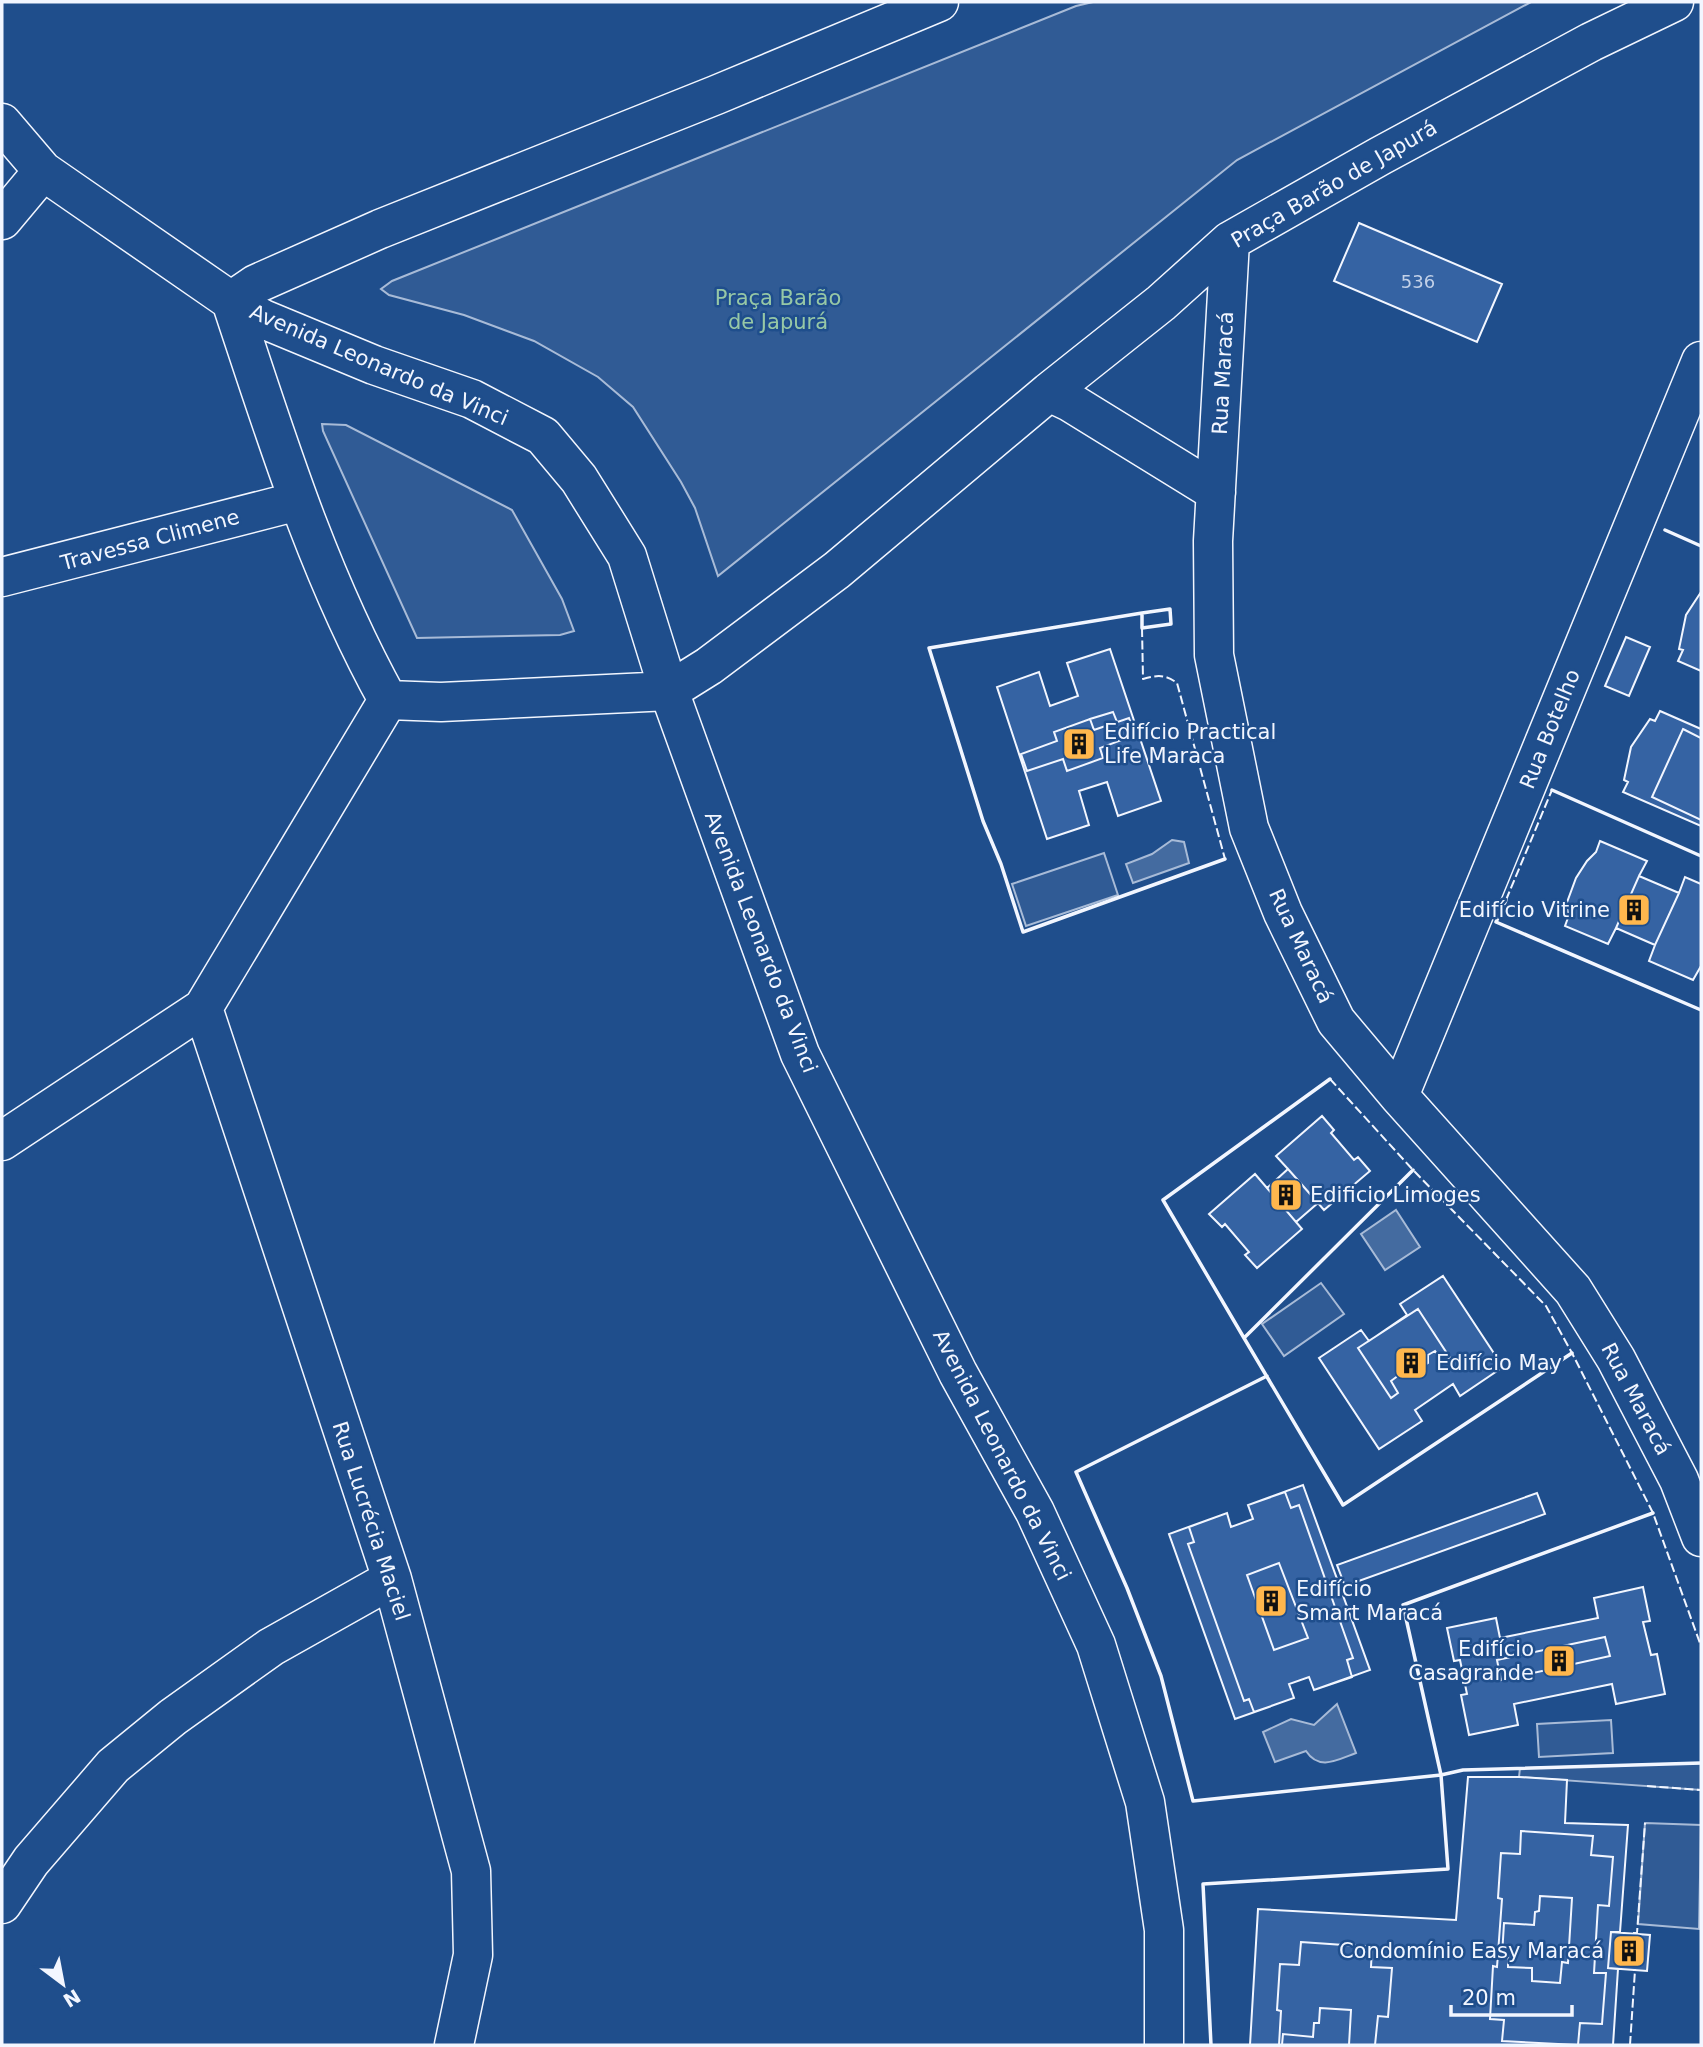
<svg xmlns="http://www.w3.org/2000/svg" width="1703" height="2047" viewBox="0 0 1703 2047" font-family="'DejaVu Sans',sans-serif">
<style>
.built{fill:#305b95;stroke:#a8bbd7;stroke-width:2}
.water{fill:#446ba0;stroke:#a8bbd7;stroke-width:2}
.building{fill:#3563a3;stroke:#f2f6ff;stroke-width:2}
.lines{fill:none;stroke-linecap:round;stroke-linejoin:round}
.minor-casing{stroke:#f2f6ff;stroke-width:41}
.minor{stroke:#1f4e8c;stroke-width:38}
.fence{stroke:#f2f6ff;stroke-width:2;stroke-dasharray:9 3.5;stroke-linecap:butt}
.wall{stroke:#f2f6ff;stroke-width:3.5}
.labels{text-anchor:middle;stroke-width:5;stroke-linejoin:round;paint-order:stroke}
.number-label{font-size:18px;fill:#c3d1e8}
.street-label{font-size:21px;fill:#f2f6ff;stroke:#1f4e8c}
.park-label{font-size:21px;fill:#97c8a6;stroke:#1f4e8c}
.poi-label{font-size:21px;fill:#f2f6ff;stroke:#1f4e8c;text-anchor:start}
</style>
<rect width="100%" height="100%" fill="#1f4e8c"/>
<!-- built -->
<path class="built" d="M1093 2H1531L1237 160 718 576 695 508 681 482 633 407 598 377 534 341 464 315 389 295 381 289 392 281 1076 6Z
M322 424 346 425 512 510 562 599 574 631 560 635 417 638 323 431Z
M1104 853 1118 895 1026 926 1012 884Z
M1321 1283 1344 1314 1284 1356 1262 1324Z
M1611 1720 1613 1753 1539 1757 1537 1724Z
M1701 1763V1790L1519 1777 1520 1768Z
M1645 1823 1701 1825 1699 1929 1638 1924Z"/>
<!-- water -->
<path class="water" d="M1172 840 1184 842 1189 863 1133 883 1126 864 1152 854Z
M1396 1210 1420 1247 1385 1270 1361 1234Z
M1337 1704 1356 1753C1337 1760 1319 1771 1306 1751L1275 1762 1263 1732 1291 1719 1314 1725Z"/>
<!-- building -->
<path class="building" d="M1359 223 1502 284 1477 342 1334 281Z
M1701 592V671L1678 661 1683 650 1679 649 1686 615Z
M1626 637 1650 647 1629 696 1605 686Z
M1110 649 1161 801 1118 816 1107 782 1079 791 1089 825 1047 839 997 687 1039 672 1050 706 1078 696 1067 663Z
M1660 711 1701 729V826L1623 792 1628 782 1624 780 1631 747 1650 719 1655 721Z
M1113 712 1117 722 1094 730 1090 719Z
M1129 718 1135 735 1100 748 1103 758 1067 771 1063 759 1027 771 1021 754 1057 741 1054 732 1090 719 1094 730Z
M1683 729 1701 738V820L1652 797Z
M1600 841 1647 861 1639 876 1679 893 1685 877 1701 884V966L1693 980 1649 961 1655 945 1616 928 1608 944 1565 926 1569 915 1566 905 1576 878 1587 861 1596 852Z
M1639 876 1679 893 1655 945 1616 928Z
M1322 1116 1334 1130 1331 1133 1354 1160 1358 1157 1370 1171 1324 1210 1318 1203 1296 1222 1302 1229 1257 1268 1245 1255 1249 1252 1225 1224 1222 1227 1209 1214 1255 1174 1267 1188 1288 1169 1276 1156Z
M1288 1169 1318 1203 1296 1222 1267 1188Z
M1443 1276 1503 1367 1460 1396 1453 1384 1415 1410 1422 1421 1379 1449 1319 1358 1361 1330 1369 1341 1407 1315 1400 1304Z
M1418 1309 1450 1358 1443 1362 1435 1351 1428 1355V1363L1406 1377 1399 1375 1391 1381 1398 1393 1391 1398 1358 1348Z
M1303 1485 1370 1670 1314 1690 1309 1677 1289 1684 1294 1698 1235 1719 1169 1534 1227 1513 1231 1527 1253 1519 1248 1505Z
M1285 1492 1291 1508 1299 1505 1353 1658 1347 1660 1352 1677 1314 1690 1309 1677 1289 1684 1294 1698 1254 1712 1249 1699 1244 1701 1188 1544 1194 1542 1189 1527 1227 1513 1231 1527 1253 1519 1248 1505Z
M1537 1493 1545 1514 1345 1586 1337 1565Z
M1279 1563 1308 1638 1274 1650 1247 1575Z
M1643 1587 1650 1621 1643 1622 1651 1655 1657 1654 1665 1694 1616 1704 1612 1684 1514 1704 1518 1725 1469 1735 1461 1695 1467 1694 1460 1660 1454 1661 1447 1628 1496 1618 1500 1638 1598 1618 1594 1598Z
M1605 1637 1610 1656 1501 1680 1497 1660Z
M1468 1777H1519L1567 1780 1565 1823 1628 1825 1620 1932H1611L1608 1968 1618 1969 1613 2045H1250L1258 1909 1456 1920Z
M1521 1831 1593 1836 1591 1855 1613 1857 1609 1906 1598 1905 1594 1973H1606L1602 2024 1580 2023 1578 2045 1502 2041 1504 2020 1490 2019 1493 1966 1497 1967 1502 1899 1498 1898 1501 1853 1520 1854Z
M1540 1896 1572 1898 1568 1963 1562 1962 1560 1983 1532 1981V1968L1508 1967V1957L1502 1956 1504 1923 1534 1925 1535 1912 1539 1911Z
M1611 1932 1650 1935 1647 1971 1608 1968Z
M1301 1942 1372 1947 1371 1967 1392 1968 1388 2017 1378 2016 1375 2045H1279L1281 2011 1277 2010 1280 1964 1299 1965Z
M1320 2008 1351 2010 1349 2045H1282L1283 2034 1313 2037 1314 2023H1319Z"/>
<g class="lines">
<defs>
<path id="minor" d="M2 123 43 171 231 301 263 319 374 365 472 399 543 436 579 479 627 556 669 691 800 1054 958 1373 1035 1512 1096 1645 1145 1802 1164 1930V2045
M2 220 43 171
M1230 241 1213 541 1214 655 1249 828 1283 913 1336 1021 1399 1096 1573 1290 1616 1359 1679 1480 1701 1537
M231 301C276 437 318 574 388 700L441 702 669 691 709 666 837 570 1049 392 1161 303 1230 241 1380 156 1591 42 1674 2
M231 301 256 284 380 229 716 95 939 2
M1049 392 1070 402 1216 492
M2 577 298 501
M203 1008 392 1579 471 1871 473 1955 454 2045
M1399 1096 1701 361
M2 1141 203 1008 388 700
M2 1904 31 1861 113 1766 173 1717 271 1647 392 1579"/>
</defs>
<!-- minor casing -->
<use href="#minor" class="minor-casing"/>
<!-- minor -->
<use href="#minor" class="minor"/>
<!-- fence -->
<path class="fence" d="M1142 628 1143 679C1157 675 1165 674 1177 683L1225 859
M1506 900 1552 790
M1330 1079 1413 1170 1546 1306 1572 1353 1653 1513 1701 1646
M1647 1786 1701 1790
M1633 1933H1637L1645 1823
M1630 2045 1635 1970H1633"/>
<!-- wall -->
<path class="wall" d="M1665 530 1701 546
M1142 613 1170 609 1171 624 1142 628V613L929 648 983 821 1001 864 1023 932 1225 859
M1552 790 1701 856
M1506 900 1496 922 1701 1010
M1330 1079 1163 1200 1244 1338 1413 1170
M1244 1338 1343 1505 1572 1353
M1267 1376 1076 1472 1127 1588 1161 1676 1193 1801 1441 1775
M1441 1775 1403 1605 1653 1513
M1211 2045 1203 1884 1448 1869 1441 1775 1463 1770 1701 1763"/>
</g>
<!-- icons -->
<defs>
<symbol id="building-square" viewBox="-11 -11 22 22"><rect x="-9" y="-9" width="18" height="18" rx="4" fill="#ffb74d" stroke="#1f4e8c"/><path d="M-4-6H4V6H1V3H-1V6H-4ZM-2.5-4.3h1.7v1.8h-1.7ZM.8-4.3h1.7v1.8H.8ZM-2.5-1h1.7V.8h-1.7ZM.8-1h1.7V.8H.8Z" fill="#111"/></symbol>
</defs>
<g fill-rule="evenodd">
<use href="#building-square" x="1060" y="725" width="38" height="38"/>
<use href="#building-square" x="1615" y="891" width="38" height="38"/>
<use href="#building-square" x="1267" y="1176" width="38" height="38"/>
<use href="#building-square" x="1392" y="1344" width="38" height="38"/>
<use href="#building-square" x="1252" y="1582" width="38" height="38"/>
<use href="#building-square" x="1540" y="1642" width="38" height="38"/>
<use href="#building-square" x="1610" y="1932" width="38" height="38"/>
</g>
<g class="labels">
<!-- number labels -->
<g class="number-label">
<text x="1418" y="288">536</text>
</g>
<!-- street labels -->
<g class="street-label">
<text transform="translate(1334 184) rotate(-30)" y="7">Praça Barão de Japurá</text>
<text transform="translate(379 365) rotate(23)" y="7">Avenida Leonardo da Vinci</text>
<text transform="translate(1223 373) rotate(-87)" y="7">Rua Maracá</text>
<text transform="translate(150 540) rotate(-15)" y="7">Travessa Climene</text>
<text transform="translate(1550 729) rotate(-68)" y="7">Rua Botelho</text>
<text transform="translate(761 942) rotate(69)" y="7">Avenida Leonardo da Vinci</text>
<text transform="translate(1301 946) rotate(65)" y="7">Rua Maracá</text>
<text transform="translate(1636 1399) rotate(62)" y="7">Rua Maracá</text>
<text transform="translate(1002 1455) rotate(63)" y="7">Avenida Leonardo da Vinci</text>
<text transform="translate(371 1521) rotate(72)" y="7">Rua Lucrécia Maciel</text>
</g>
<!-- park labels -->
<g class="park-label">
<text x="778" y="305">Praça Barão<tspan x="778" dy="24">de Japurá</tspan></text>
</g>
<!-- poi labels -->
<g class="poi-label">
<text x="1104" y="739">Edifício Practical<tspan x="1104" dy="24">Life Maraca</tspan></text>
<text x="1610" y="917" text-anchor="end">Edifício Vitrine</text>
<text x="1310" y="1202">Edificio Limoges</text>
<text x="1436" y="1370">Edifício May</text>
<text x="1296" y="1596">Edifício<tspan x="1296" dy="24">Smart Maracá</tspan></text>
<text x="1534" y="1656" text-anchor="end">Edifício<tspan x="1534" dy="24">Casagrande</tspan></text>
<text x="1604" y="1958" text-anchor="end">Condomínio Easy Maracá</text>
</g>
</g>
<!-- border -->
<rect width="1703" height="2047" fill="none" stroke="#f2f6ff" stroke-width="7"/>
<!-- north arrow -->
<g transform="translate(63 1984) rotate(148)" stroke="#1f4e8c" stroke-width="5" paint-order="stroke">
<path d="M0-5L12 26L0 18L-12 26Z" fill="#f2f6ff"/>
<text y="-10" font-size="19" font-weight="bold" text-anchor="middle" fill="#f2f6ff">N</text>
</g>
<!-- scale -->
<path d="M1451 2005v10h121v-10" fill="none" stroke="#f2f6ff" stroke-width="3.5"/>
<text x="1462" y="2005" font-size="21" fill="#f2f6ff" stroke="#1f4e8c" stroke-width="5" paint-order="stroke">20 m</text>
</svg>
